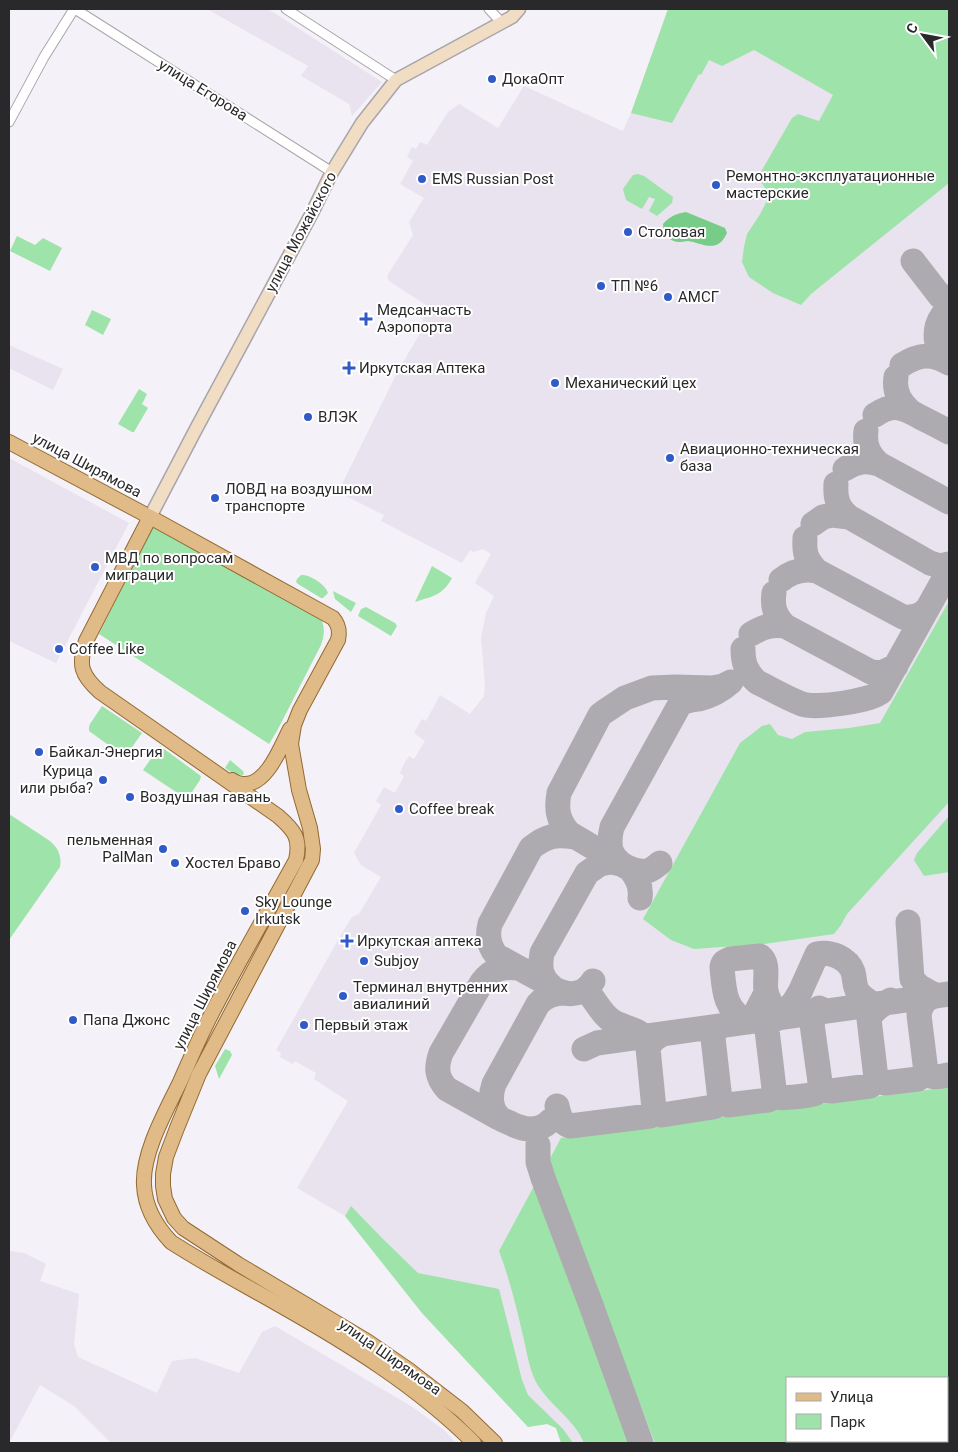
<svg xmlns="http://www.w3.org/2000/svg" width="958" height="1452" viewBox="0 0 958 1452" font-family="Roboto,sans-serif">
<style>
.built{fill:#e9e2ef;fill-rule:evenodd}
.green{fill:#9ee3a9}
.forest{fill:#77cc87}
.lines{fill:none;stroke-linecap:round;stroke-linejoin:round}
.taxiway{stroke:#aeabb0;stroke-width:25}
.street-casing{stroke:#a7a4aa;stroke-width:11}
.secondary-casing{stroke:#a7a4aa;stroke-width:15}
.primary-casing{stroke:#936a32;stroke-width:16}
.street{stroke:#fff;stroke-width:9}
.secondary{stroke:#f0ddc3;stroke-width:12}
.primary{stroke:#e0bb87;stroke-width:14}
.poi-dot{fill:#315ac9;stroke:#fff;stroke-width:2}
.labels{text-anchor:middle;stroke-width:4;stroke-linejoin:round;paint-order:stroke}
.poi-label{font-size:15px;fill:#29282a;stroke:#fff;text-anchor:start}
.street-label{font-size:15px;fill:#29282a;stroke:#fff}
</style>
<rect width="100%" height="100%" fill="#f5f1f8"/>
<!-- built -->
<path class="built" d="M207 9H268L382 82 352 116 349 104 301 76 308 66Z
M668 9H949V1443H562L556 1428 552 1425 547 1424 528 1427 422 1313 345 1216 297 1188 348 1101 314 1079 316 1073 295 1061 293 1064 280 1057 281 1053 276 1050 342 933 352 917 359 914 381 877 361 865 354 853 381 805 376 801 384 787 395 793 404 776 400 773 404 764 409 756 414 759 425 741 414 733 422 719 426 721 440 695 470 714 484 696 485 685 481 638 486 613 494 596 475 583 491 554 483 549 473 552 470 550 462 563 381 521 384 515 338 492 399 369 422 330 419 328 423 321 421 315 426 305 389 281 387 276 413 235 409 222 424 198 400 184 413 161 407 157 412 147 416 149 420 142 427 145 448 112 459 104 498 128 524 86 623 131 631 113ZM787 1378H947V1441H787Z
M9 345 63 369 53 390 9 368Z
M9 458 129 523 56 663 9 641Z
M9 1251 24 1253 46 1264 40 1281 79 1294 74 1344 78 1357 157 1393 172 1361 195 1358 239 1373 262 1332 275 1326 411 1406 444 1430 456 1443H111L74 1406 40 1385 9 1443Z"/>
<!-- green -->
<path class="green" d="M668 9H949V183L811 294 801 305 773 293 749 277 742 262 744 247 747 234 759 216 767 201 765 188 758 177 792 118 798 114 819 121 833 95 754 50 722 66 709 60 701 75 699 74 672 123 631 113Z
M638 174 644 176 673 197 672 203 657 216 649 211 655 199 649 197 642 209 626 200 623 189 633 175Z
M17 236 35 245 43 238 62 248 50 271 10 251Z
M92 310 111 319 103 335 85 325Z
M139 389 147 394 142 404 148 408 134 432H132L118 424Z
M154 525 320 616C325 627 325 633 321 645L277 731 269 744 99 634Z
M432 566 452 578C442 596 433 596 415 602Z
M301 575C310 574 326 585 328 593L323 598H321L298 584 296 582 297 579Z
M333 591 356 603 351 612 335 599Z
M949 601V802L847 914 841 925 834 934 764 944 694 949 671 940 643 919 740 743 762 726 770 724 778 735 792 739 805 732 849 728 880 723Z
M366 607 395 623 397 626 391 636 358 616 361 609Z
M102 706 142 733 125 757 89 731V727L90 724Z
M160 746 201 776 200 780 192 792 188 795 182 796 143 770Z
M230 760 243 771 244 773 243 775 234 774 225 768Z
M9 814 50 841C58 848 62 856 60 867L9 940Z
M949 816V872L924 876 914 860 917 853Z
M225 1049 230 1051 232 1055 219 1079 215 1066Z
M949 1087V1443H883V1441H947V1378H787V1441H874V1443H655L547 1164 561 1138Z
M534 1186 631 1443H584C574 1418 547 1404 535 1380 529 1367 527 1353 524 1340 517 1310 510 1280 499 1251Z
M351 1206 383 1239 418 1273 499 1289 522 1380 528 1395 563 1429 573 1443H561L556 1428 547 1424 528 1427 422 1313 345 1216Z"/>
<!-- forest -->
<path class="forest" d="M686 212 725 228 727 233C725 237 722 243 716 245 707 248 697 242 688 241 686 241 683 242 680 242 669 242 663 234 663 224 670 216 676 214 686 212Z"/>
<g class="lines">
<!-- taxiway -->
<path class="taxiway" d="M913 261 940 296 949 297
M942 316C932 331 935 351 949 363
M902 365C919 354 931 353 949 363
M896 377C894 390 898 400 908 409
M875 415C893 403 903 407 920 417 930 422 940 427 949 432
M866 431C864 445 869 455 879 464L949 502
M845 469C856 461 866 460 879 464
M836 484C835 499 838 508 849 517
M813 524 823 517 832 515 849 517 930 563 940 566 949 564
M805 538C804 553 806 560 817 571
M781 580C792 571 803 568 817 571L903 617C913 618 921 616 927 609
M774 593C772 607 775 616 785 626
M751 634C763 627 771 624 785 626L871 672 881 673 896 666
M743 649C743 663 746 672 757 682 771 689 786 698 802 704 815 709 871 701 881 692L949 570
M621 864 569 833C558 821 556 809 559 793L600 715 604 712 625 698 652 688 675 687 712 688 723 686 731 682C722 690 712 696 699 699 692 700 687 700 680 704L612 827C610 835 609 842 611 850 616 864 633 873 647 871 652 870 656 866 660 863
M629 868C637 877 642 886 640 898
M908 922 912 979 920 987 936 996C925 998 921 1005 919 1015L926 1072C931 1080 941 1076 949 1075
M593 981C580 1002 550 995 542 973 540 966 541 959 542 953L587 873 600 864 611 862 621 864
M550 985 497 956C489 947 487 936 490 924L531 848C546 836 555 834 574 837
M766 993 756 1012 748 1022C724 1010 724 990 722 967 723 962 725 961 730 959L760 956C770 964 764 980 766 991 768 1001 774 1009 779 1018L794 1002 800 992 817 954C831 951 848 958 853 972 855 979 854 986 858 992 862 997 868 1001 873 1004
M591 996C598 1005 604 1017 614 1022 625 1028 638 1029 645 1038
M891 1000C881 1005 874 1009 869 1019L876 1078 881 1082 885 1083 918 1079 926 1072
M819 1008 825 1011C817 1013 813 1017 812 1024L820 1082 824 1089 831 1091 870 1086 873 1084 876 1078
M776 1018 769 1024 767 1030 775 1097C780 1099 811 1096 816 1093 820 1091 820 1086 820 1082
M724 1025C717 1028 714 1031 713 1038L720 1100 721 1102 728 1105 768 1100 772 1098 774 1094
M662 1034 653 1040 648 1048 654 1109 658 1114 662 1115 713 1107 716 1106 720 1100
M584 1049 597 1043 949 994
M557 1106C559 1115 561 1123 570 1126L650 1116 654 1109
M499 1118 447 1089C436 1077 436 1067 441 1053L482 982C492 969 502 966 518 968
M550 1121C538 1133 523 1130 510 1123 506 1121 501 1120 499 1117 490 1109 490 1095 494 1084L538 1004C545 996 553 993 564 993
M538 1145V1162L543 1178 591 1305 641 1443
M878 1441V1443"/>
<defs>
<path id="street" d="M75 9 332 172
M286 9 396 80
M489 9 501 22
M9 122 44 57 74 9"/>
<path id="secondary" d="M150 517 196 429 312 213 332 172 362 123 396 80 512 17 519 9"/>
<path id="primary" d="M9 442 150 517 333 618C339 625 340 631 338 640L300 710 294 725 291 744 299 790 310 828 313 849 312 860 199 1074 177 1128 166 1157 163 1174V1186L165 1199 174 1218 183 1228 238 1264 367 1341 409 1370 462 1411 495 1443
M150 517 86 641C78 665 81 675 100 692L278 816C294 830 301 838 296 860 268 911 239 961 212 1013 200 1036 190 1059 180 1082 166 1111 142 1153 144 1185 145 1208 156 1226 171 1242 205 1264 241 1283 276 1303 347 1343 417 1386 474 1443
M232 780C235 782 239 784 243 784 267 786 281 746 290 729"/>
</defs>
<!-- street casing -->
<use href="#street" class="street-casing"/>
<!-- secondary casing -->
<use href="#secondary" class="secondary-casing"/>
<!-- primary casing -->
<use href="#primary" class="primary-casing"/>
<!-- street -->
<use href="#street" class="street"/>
<!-- secondary -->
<use href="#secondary" class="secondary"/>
<!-- primary -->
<use href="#primary" class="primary"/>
</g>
<!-- markers -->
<g class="poi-dot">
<circle cx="492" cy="79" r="5"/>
<circle cx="422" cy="179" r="5"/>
<circle cx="716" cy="185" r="5"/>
<circle cx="628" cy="232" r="5"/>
<circle cx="601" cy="286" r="5"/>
<circle cx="668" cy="297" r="5"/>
<path d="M363.5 311.5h5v5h5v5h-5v5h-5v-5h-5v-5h5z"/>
<path d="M346.5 360.5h5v5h5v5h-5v5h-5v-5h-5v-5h5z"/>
<circle cx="555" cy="383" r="5"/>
<circle cx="308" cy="417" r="5"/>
<circle cx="670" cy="458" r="5"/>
<circle cx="215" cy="498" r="5"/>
<circle cx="95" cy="567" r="5"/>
<circle cx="59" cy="649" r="5"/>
<circle cx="39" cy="752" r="5"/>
<circle cx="103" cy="780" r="5"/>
<circle cx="130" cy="797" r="5"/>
<circle cx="399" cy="809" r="5"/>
<circle cx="163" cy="849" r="5"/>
<circle cx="175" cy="863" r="5"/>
<circle cx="245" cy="911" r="5"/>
<path d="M344.5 933.5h5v5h5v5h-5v5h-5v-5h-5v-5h5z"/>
<circle cx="364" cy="961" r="5"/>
<circle cx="343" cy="996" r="5"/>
<circle cx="73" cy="1020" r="5"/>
<circle cx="304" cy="1025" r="5"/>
</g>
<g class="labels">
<!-- poi labels -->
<g class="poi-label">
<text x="502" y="84">ДокаОпт</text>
<text x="726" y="181">Ремонтно-эксплуатационные<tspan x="726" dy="17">мастерские</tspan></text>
<text x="432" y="184">EMS Russian Рost</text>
<text x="638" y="237">Столовая</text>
<text x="611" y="291">ТП №6</text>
<text x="678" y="302">АМСГ</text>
<text x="377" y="315">Медсанчасть<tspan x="377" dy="17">Аэропорта</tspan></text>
<text x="359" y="373">Иркутская Аптека</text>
<text x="565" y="388">Механический цех</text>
<text x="318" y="422">ВЛЭК</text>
<text x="680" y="454">Авиационно-техническая<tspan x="680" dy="17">база</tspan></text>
<text x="225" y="494">ЛОВД на воздушном<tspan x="225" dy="17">транспорте</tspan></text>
<text x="105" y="563">МВД по вопросам<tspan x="105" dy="17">миграции</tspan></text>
<text x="69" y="654">Coffee Like</text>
<text x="49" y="757">Байкал-Энергия</text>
<text x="93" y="776" text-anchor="end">Курица<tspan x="93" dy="17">или рыба?</tspan></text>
<text x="140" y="802">Воздушная гавань</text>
<text x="409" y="814">Coffee break</text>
<text x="153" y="845" text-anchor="end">пельменная<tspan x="153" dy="17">PalMan</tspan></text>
<text x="185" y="868">Хостел Браво</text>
<text x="255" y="907">Sky Lounge<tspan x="255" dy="17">Irkutsk</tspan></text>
<text x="357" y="946">Иркутская аптека</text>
<text x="374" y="966">Subjoy</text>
<text x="353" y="992">Терминал внутренних<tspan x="353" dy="17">авиалиний</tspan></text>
<text x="83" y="1025">Папа Джонс</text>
<text x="314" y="1030">Первый этаж</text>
</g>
<!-- street labels -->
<g class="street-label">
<text transform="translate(203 90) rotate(32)" y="5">улица Егорова</text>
<text transform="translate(301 232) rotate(-62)" y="5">улица Можайского</text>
<text transform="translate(87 465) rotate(28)" y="5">улица Ширямова</text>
<text transform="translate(205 995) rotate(-63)" y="5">улица Ширямова</text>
<text transform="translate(390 1357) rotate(35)" y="5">улица Ширямова</text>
</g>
</g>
<!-- border -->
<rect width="958" height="1452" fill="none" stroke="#29282a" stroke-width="20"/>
<!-- legend -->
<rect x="786" y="1377" width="162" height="65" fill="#ffffff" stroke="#a9a9aa"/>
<rect x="796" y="1393" width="25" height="8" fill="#e0bb87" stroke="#a9a9aa"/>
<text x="830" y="1402" font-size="15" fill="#29282a">Улица</text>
<rect x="796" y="1414" width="25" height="15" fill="#9ee3a9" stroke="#a9a9aa"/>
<text x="830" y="1427" font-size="15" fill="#29282a">Парк</text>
<!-- north arrow -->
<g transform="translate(923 35) rotate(302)" stroke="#ffffff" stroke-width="4" paint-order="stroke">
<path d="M0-4L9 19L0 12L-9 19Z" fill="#29282a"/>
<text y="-8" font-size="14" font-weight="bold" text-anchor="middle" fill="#29282a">С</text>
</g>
</svg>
